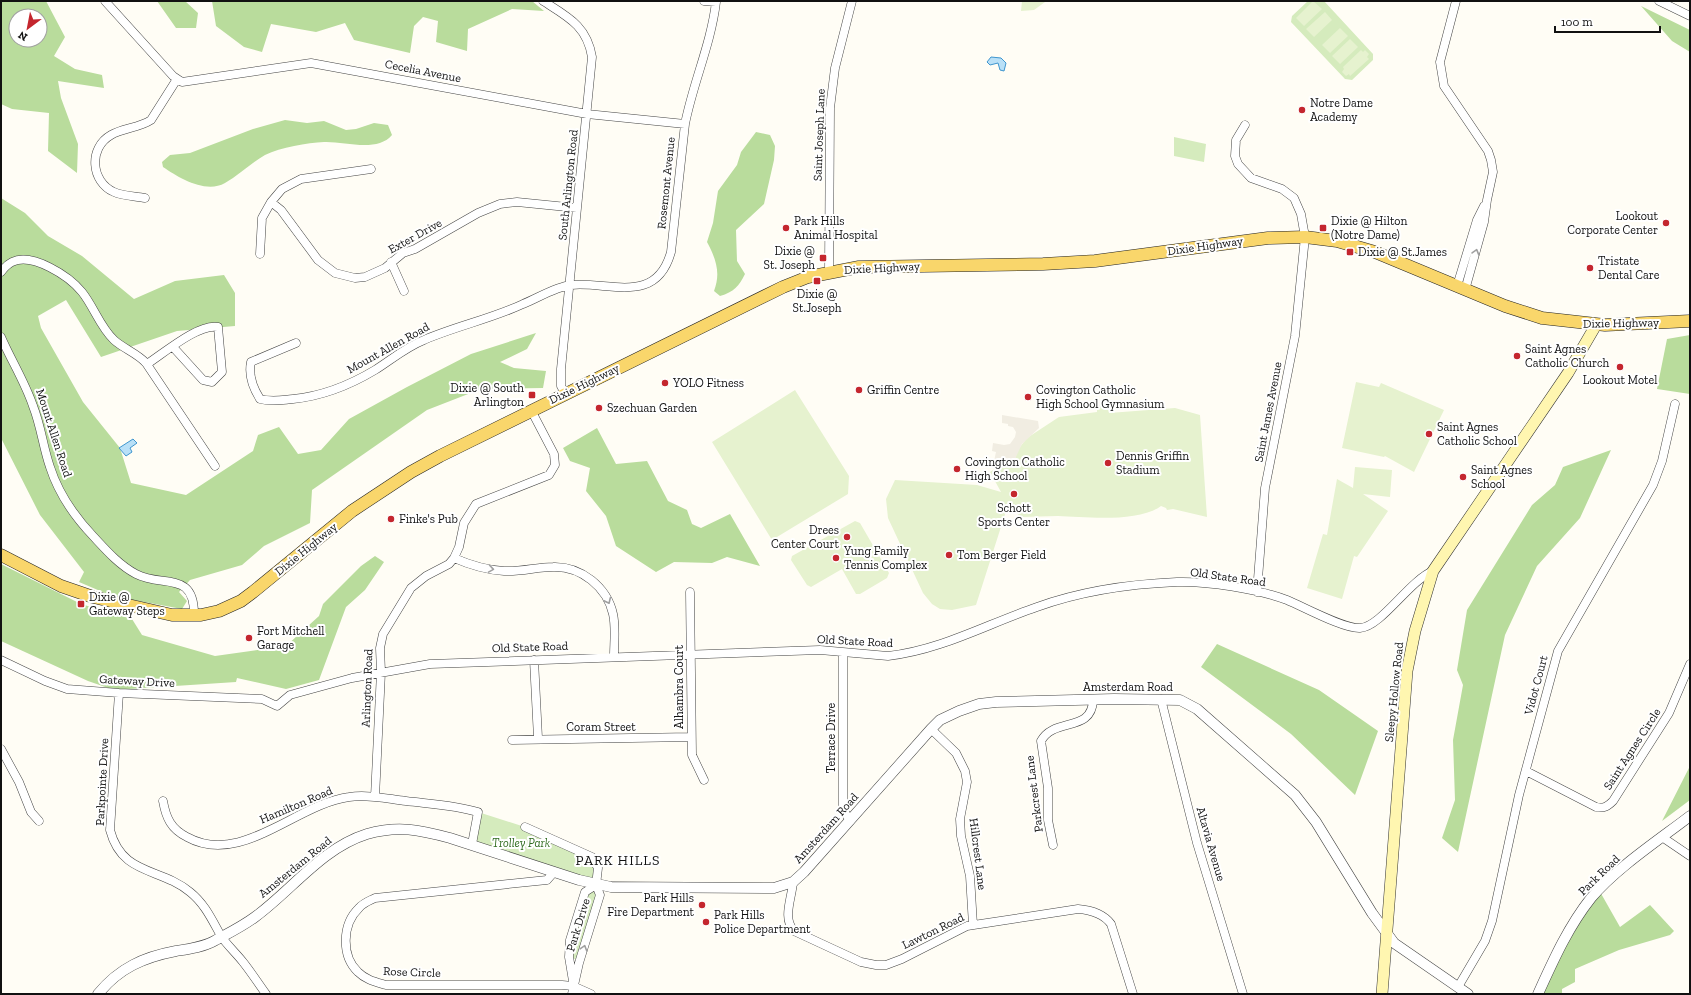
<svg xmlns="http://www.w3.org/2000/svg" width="1691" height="995" viewBox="0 0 1691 995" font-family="'Zilla Slab',serif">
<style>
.green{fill:#d5ebbd}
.forest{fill:#b9dc9c;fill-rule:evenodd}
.pitch{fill:#e6f2cf}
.plaza{fill:#f1ede2}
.water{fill:#b9e0f7;stroke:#3f96cf}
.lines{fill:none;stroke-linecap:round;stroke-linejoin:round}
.minor-casing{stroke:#444;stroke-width:9}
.tertiary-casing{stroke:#444;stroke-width:11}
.secondary-casing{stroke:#333;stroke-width:12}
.primary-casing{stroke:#222;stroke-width:13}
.minor{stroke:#fff;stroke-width:8}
.tertiary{stroke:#fff;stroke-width:10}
.secondary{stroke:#fff6b0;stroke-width:11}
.primary{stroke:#f9d66b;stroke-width:12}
.oneway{stroke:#a0a0a0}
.poi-dot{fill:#c4262e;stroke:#fff;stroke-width:1.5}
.labels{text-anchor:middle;stroke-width:4;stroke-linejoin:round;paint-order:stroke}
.street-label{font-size:12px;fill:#111;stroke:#fff}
.poi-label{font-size:12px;fill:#111;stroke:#fff;text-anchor:start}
.park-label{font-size:12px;font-style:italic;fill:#2f6b1f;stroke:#fff}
.quarter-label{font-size:14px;letter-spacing:1px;fill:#111;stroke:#fff}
</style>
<rect width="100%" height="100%" fill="#fffdf5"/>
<!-- green -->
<path class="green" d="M1308 1H1324L1373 54V60L1352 80 1345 79 1291 22 1292 16Z
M1174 137 1206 144 1204 162 1174 156Z
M478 812 525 827 596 862V885L472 844Z
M593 890 597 893 577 959H574L572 957V947L586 895Z"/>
<!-- forest -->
<path class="forest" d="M1 1H46L65 37 54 56 75 69 102 75 104 88 58 81 61 98 78 144 77 173 48 151 49 113 12 109 1 104ZM16 16H40V40H16Z
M157 1H185L198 13 196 28H176Z
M212 1H532L544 11 512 9 468 29 467 51 436 42 438 21 423 17 414 26 410 53 354 40 345 23 316 32 271 24 262 52 244 47 216 26Z
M1641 6 1690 30V52L1672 41Z
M285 120 307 123 324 121 346 130 356 129 374 123 388 125 392 135C377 153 344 141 324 142 307 143 281 147 265 155 251 163 239 175 225 183 206 194 179 178 163 167L162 162 170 155 190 153 253 129Z
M756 132 770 135 775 146 774 160 764 204 736 230 737 261 745 274C739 286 734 292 720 296L714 291C721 273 716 259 707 242L713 223 718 191 737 165 741 152Z
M1 198 25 213 48 236 82 256 134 299 175 281 224 275 235 293V326L177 331 101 357 66 300 38 316 41 328 83 402 120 448 131 483 186 495 253 451 258 435 279 427 298 454 321 450 349 419 407 387 471 354 536 333 527 349 500 362 514 368 546 371 543 388 481 389 427 410 312 490 310 523 264 546 242 565 190 580 179 592 187 601 182 609 112 596 79 582 84 572 40 515 1 438Z
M1690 335V394L1657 389 1667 339Z
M597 428 616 464 647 461 668 501 687 510 692 524 701 528 730 514 760 566 727 557 712 563 674 562 656 572 616 546 606 516 586 491 590 468 570 461 563 448Z
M1611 450 1580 518 1537 566 1505 635 1458 852 1442 838 1455 800 1453 740 1463 685 1457 670 1467 610 1532 505 1555 485 1563 467Z
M375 556 384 562 365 590 346 607 319 680 286 689 237 678 236 682 114 690 88 681 1 641V564L81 604 132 619 142 635 215 656 286 646 319 616 323 604 361 566Z
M1217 644 1319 690 1378 731 1355 795 1291 734 1201 667Z
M1690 766V800L1662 821Z
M1599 890 1620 927 1650 905 1674 931 1670 935 1619 950 1575 969V982L1562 989V994H1538Z"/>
<!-- pitch -->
<path class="pitch" d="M1022 1H1044L1045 2 1034 10 1021 11Z
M1313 1 1322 9 1304 26 1296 18Z
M1325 12 1332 20 1314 37 1306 29Z
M1340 28 1348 36 1330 53 1322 45Z
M1350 39 1358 47 1340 64 1332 56Z
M1361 50 1363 52 1365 50 1369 54 1367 57 1369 59 1350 76 1349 74 1346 76 1342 72 1344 69 1343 67Z
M1356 382 1379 387 1381 383 1444 410 1414 472 1385 456 1384 457 1342 448Z
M795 390 849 476 848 494 772 540 712 442Z
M1108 405 1109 413 1175 408 1200 415 1207 517 1173 509 1167 510 1166 508 1161 506C1138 523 1085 517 1058 516 1046 516 1033 517 1021 517L1008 505 976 605 952 610 940 609 932 604 923 593 888 518 886 499 895 480 977 485 1001 492 990 472 998 467 1009 468 1014 461 1019 448 1027 438 1059 417 1097 412V406Z
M1355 467 1392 470 1390 497 1363 494 1388 511 1357 557 1354 556 1342 599 1307 588 1323 534 1327 535 1337 479 1353 488Z
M855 521 860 523 889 573 887 578 860 594H856L842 569 811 587 807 585 791 560 792 556Z"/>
<!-- plaza -->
<path class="plaza" d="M1002 415 1038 421 1039 428 1022 444 1014 461 1009 468 993 466 996 452 992 451 993 443 1004 445 1010 444 1015 437 1016 432 1013 427 1008 426V424L1002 423Z"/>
<!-- water -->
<path class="water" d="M991 57 1001 58 1006 63 1004 71 1000 70 998 63 990 65 987 62Z
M133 439 137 443 130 448 132 452 126 456 119 448Z"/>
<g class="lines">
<defs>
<path id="minor" d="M105 1 173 76 182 82 311 63 587 114 685 124
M543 1C568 17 587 26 592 57L561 369V386L565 393
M1456 1 1440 62 1444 86 1488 151 1491 160 1493 172 1487 200 1484 222 1465 290
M1659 1 1690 16
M1245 125 1236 140 1235 156 1238 164 1251 178 1282 189 1294 198 1301 214 1305 237 1295 336 1265 488 1257 592
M145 198C135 196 123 196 114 192 91 182 88 148 111 135 123 128 139 128 151 120L177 79
M271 202 281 210 318 260 335 273 355 278 365 277 385 268 403 253 415 249 478 213 500 204 517 202 577 208
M260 254 262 218 271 202 282 189 301 179 371 169
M391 262 404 291
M1 272C4 268 8 264 12 262 32 252 69 276 82 292 94 307 100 327 114 340 124 349 137 353 146 363L215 466
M829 272 830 108 835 68 852 1
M1457 286 1477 220 1484 206
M1 337C11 360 25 382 33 406 41 426 43 447 50 467 58 492 75 517 93 536 106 550 119 565 136 574 163 588 195 570 194 616
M296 343 251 362C248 376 253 388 260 399 272 402 281 400 293 399 323 396 350 385 375 370 391 360 406 347 424 340 456 326 491 319 523 304 538 298 555 287 571 285 609 281 656 306 671 252L685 124C693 83 711 44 716 2L704 1
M147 364C164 353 199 323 218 327L222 372 212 382 203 380 173 347
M454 558C470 565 487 570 504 571 521 572 537 567 553 567 581 566 607 587 613 614 616 627 614 643 614 656
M690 592 692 755 704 780
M843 653V809L850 821
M1 660 45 681 67 689 119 693 262 699 277 706 290 695 352 678 430 664 820 650 888 656C941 650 987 624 1037 607 1081 591 1130 584 1177 582 1207 581 1258 589 1287 600 1304 607 1344 629 1360 628 1381 627 1409 581 1433 571
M534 660 538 738
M119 693 110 830C122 876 160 867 190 892 205 904 212 920 221 936 227 945 236 953 243 962 251 972 258 983 266 994
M1161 699 1197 843 1243 994
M931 729 956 753 965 771 967 782 960 819 961 836 970 876 973 925
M512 740 691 737
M1 749 19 782 31 812 39 821
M1526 771 1596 807C1604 809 1608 806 1613 801L1669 713 1690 664
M375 797 381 672 380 648 383 634 411 588 426 576 449 564 454 558 459 547 464 523 476 504 549 475 555 465 554 454 531 410
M163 801C166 818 171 829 187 837 241 867 296 804 349 797 368 794 388 799 406 801 431 804 455 805 478 812L472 844
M525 827 592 857 598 868 596 885
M1662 837 1690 856
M1053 845 1048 820V788L1041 741C1054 717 1092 733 1093 700
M554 872 547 880 375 898C369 901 363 903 359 908 342 924 341 956 358 972 366 980 376 982 386 985H562L573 986 591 994
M793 882C792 898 782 918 794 931L861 962 876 965H886L902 959 967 926 1078 909C1090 910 1103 913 1111 924L1133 994
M573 981 569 957 570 940 585 892 596 885
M1458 987 1485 941 1492 921 1519 795 1558 651 1653 485 1662 461 1675 404
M572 994 579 963 600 895 596 885"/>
<path id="tertiary" d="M98 994C119 968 144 957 176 951 189 949 204 947 216 940 229 933 243 926 255 917 292 890 322 848 367 834 398 825 420 830 450 838L579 880 611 887 774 888 793 882 804 872 931 729 940 720 959 711 979 704 996 702 1114 699 1180 700 1197 709 1295 795 1316 822 1372 913 1394 943 1468 994
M1538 994C1553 961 1568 927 1591 898 1615 869 1660 839 1690 816"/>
<path id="secondary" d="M1382 994 1407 671 1415 631 1433 571 1568 373 1596 325"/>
<path id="primary" d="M1 555 61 586 93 597 172 615H201L219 611 241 601 253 592 352 511 411 472 440 456 783 287 808 277 859 267 1043 264 1095 261 1268 238 1305 237 1337 241 1375 252 1505 306 1542 318 1605 325 1690 321"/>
</defs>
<!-- minor casing -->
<use href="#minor" class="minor-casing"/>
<!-- tertiary casing -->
<use href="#tertiary" class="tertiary-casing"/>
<!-- secondary casing -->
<use href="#secondary" class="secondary-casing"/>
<!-- primary casing -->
<use href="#primary" class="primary-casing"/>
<!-- minor -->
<use href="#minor" class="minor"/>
<!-- tertiary -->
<use href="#tertiary" class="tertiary"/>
<!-- secondary -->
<use href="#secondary" class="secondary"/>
<!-- primary -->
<use href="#primary" class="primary"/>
</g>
<!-- one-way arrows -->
<defs><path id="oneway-chevron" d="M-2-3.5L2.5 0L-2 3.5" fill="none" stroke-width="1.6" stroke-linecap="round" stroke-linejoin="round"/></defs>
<g class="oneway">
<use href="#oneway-chevron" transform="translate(1476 252) rotate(-74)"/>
<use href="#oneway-chevron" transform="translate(491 569) rotate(9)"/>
<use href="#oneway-chevron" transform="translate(608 601) rotate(65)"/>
<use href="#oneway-chevron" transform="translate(584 948) rotate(-73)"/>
</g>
<!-- markers -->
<g class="poi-dot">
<circle cx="1302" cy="110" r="4"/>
<circle cx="1666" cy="223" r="4"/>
<circle cx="786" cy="228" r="4"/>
<rect x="1319" y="224" width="8" height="8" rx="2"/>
<rect x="1346" y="248" width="8" height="8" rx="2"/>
<rect x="819" y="254" width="8" height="8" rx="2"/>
<circle cx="1590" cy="268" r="4"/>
<rect x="813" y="277" width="8" height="8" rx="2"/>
<circle cx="1517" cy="356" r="4"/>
<circle cx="1620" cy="367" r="4"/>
<circle cx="665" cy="383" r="4"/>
<circle cx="859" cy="390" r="4"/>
<rect x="528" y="391" width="8" height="8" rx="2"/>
<circle cx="1028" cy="397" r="4"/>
<circle cx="599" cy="408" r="4"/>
<circle cx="1429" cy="434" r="4"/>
<circle cx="1108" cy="463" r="4"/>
<circle cx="957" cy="469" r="4"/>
<circle cx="1463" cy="477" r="4"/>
<circle cx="1014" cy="494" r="4"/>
<circle cx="391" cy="519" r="4"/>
<circle cx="847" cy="537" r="4"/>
<circle cx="949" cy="555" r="4"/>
<circle cx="836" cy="558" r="4"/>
<rect x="77" y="600" width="8" height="8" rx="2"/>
<circle cx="249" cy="638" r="4"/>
<circle cx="702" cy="905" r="4"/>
<circle cx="706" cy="922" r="4"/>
</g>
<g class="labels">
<!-- street labels -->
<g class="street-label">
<text transform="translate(423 71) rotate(11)" y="4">Cecelia Avenue</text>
<text transform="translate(819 135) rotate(-88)" y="4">Saint Joseph Lane</text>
<text transform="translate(666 183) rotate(-84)" y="4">Rosemont Avenue</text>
<text transform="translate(568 185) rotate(-84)" y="4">South Arlington Road</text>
<text transform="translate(415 236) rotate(-29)" y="4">Exter Drive</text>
<text transform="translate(1205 246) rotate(-8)" y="4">Dixie Highway</text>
<text transform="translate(882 268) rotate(-3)" y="4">Dixie Highway</text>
<text transform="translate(1621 323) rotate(-1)" y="4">Dixie Highway</text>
<text transform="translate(388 348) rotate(-29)" y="4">Mount Allen Road</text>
<text transform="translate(584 384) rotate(-26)" y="4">Dixie Highway</text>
<text transform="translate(1268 412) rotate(-79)" y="4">Saint James Avenue</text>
<text transform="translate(54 433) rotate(72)" y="4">Mount Allen Road</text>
<text transform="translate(306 549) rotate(-39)" y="4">Dixie Highway</text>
<text transform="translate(1228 577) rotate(8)" y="4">Old State Road</text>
<text transform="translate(855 641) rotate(3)" y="4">Old State Road</text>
<text transform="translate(530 647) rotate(-2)" y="4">Old State Road</text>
<text transform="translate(137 681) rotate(3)" y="4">Gateway Drive</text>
<text transform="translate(1536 685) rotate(-75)" y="4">Vidot Court</text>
<text transform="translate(679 687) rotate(-90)" y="4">Alhambra Court</text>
<text x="1128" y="691">Amsterdam Road</text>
<text transform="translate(367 688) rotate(-88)" y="4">Arlington Road</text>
<text transform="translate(1394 692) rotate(-84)" y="4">Sleepy Hollow Road</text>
<text x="601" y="731">Coram Street</text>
<text transform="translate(831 738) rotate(-90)" y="4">Terrace Drive</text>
<text transform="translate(1632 749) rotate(-57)" y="4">Saint Agnes Circle</text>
<text transform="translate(102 782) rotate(-87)" y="4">Parkpointe Drive</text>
<text transform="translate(1034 794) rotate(-97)" y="4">Parkcrest Lane</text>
<text transform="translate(296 805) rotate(-23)" y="4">Hamilton Road</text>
<text transform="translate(826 828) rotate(-48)" y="4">Amsterdam Road</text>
<text transform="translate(1211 844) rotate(74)" y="4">Altavia Avenue</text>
<text transform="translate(978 854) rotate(83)" y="4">Hillcrest Lane</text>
<text transform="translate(295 867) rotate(-39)" y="4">Amsterdam Road</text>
<text transform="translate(1599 875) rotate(-44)" y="4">Park Road</text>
<text transform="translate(578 925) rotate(-73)" y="4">Park Drive</text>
<text transform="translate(933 931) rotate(-26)" y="4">Lawton Road</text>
<text transform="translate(412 972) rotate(2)" y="4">Rose Circle</text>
</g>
<!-- poi labels -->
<g class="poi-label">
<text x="1310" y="107">Notre Dame<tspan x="1310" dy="14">Academy</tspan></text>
<text x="1658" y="220" text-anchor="end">Lookout<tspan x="1658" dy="14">Corporate Center</tspan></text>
<text x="794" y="225">Park Hills<tspan x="794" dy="14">Animal Hospital</tspan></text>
<text x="1331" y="225">Dixie @ Hilton<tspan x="1331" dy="14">(Notre Dame)</tspan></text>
<text x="815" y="255" text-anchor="end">Dixie @<tspan x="815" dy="14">St. Joseph</tspan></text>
<text x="1358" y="256">Dixie @ St.James</text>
<text x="1598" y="265">Tristate<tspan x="1598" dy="14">Dental Care</tspan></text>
<text x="817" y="298" text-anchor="middle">Dixie @<tspan x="817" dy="14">St.Joseph</tspan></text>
<text x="1525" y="353">Saint Agnes<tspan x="1525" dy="14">Catholic Church</tspan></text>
<text x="1620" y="384" text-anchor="middle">Lookout Motel</text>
<text x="673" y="387">YOLO Fitness</text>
<text x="524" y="392" text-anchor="end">Dixie @ South<tspan x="524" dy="14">Arlington</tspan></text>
<text x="867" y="394">Griffin Centre</text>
<text x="1036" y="394">Covington Catholic<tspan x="1036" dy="14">High School Gymnasium</tspan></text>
<text x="607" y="412">Szechuan Garden</text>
<text x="1437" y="431">Saint Agnes<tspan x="1437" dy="14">Catholic School</tspan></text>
<text x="1116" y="460">Dennis Griffin<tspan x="1116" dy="14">Stadium</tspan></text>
<text x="965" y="466">Covington Catholic<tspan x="965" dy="14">High School</tspan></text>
<text x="1471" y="474">Saint Agnes<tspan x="1471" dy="14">School</tspan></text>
<text x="1014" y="512" text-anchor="middle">Schott<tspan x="1014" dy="14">Sports Center</tspan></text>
<text x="399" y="523">Finke's Pub</text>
<text x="839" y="534" text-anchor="end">Drees<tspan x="839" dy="14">Center Court</tspan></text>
<text x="844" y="555">Yung Family<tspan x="844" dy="14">Tennis Complex</tspan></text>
<text x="957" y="559">Tom Berger Field</text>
<text x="89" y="601">Dixie @<tspan x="89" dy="14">Gateway Steps</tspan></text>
<text x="257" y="635">Fort Mitchell<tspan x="257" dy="14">Garage</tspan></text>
<text x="694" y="902" text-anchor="end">Park Hills<tspan x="694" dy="14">Fire Department</tspan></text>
<text x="714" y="919">Park Hills<tspan x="714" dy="14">Police Department</tspan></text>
</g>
<!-- park labels -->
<g class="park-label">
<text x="521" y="847">Trolley Park</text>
</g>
<!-- quarter labels -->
<g class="quarter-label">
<text x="618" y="865">PARK HILLS</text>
</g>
</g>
<!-- border -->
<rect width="1691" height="995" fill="none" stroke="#111111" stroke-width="4"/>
<!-- north arrow -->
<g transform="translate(28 28) rotate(212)"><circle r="19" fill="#ffffff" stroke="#a0a0a0"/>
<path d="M0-3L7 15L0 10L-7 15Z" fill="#c4262e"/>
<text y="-6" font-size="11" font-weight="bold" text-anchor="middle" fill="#111111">N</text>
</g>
<!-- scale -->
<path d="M1555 26v6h105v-6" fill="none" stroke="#111111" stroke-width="2"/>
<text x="1561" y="26" font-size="12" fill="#111111" stroke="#ffffff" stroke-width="3" paint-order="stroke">100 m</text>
</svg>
